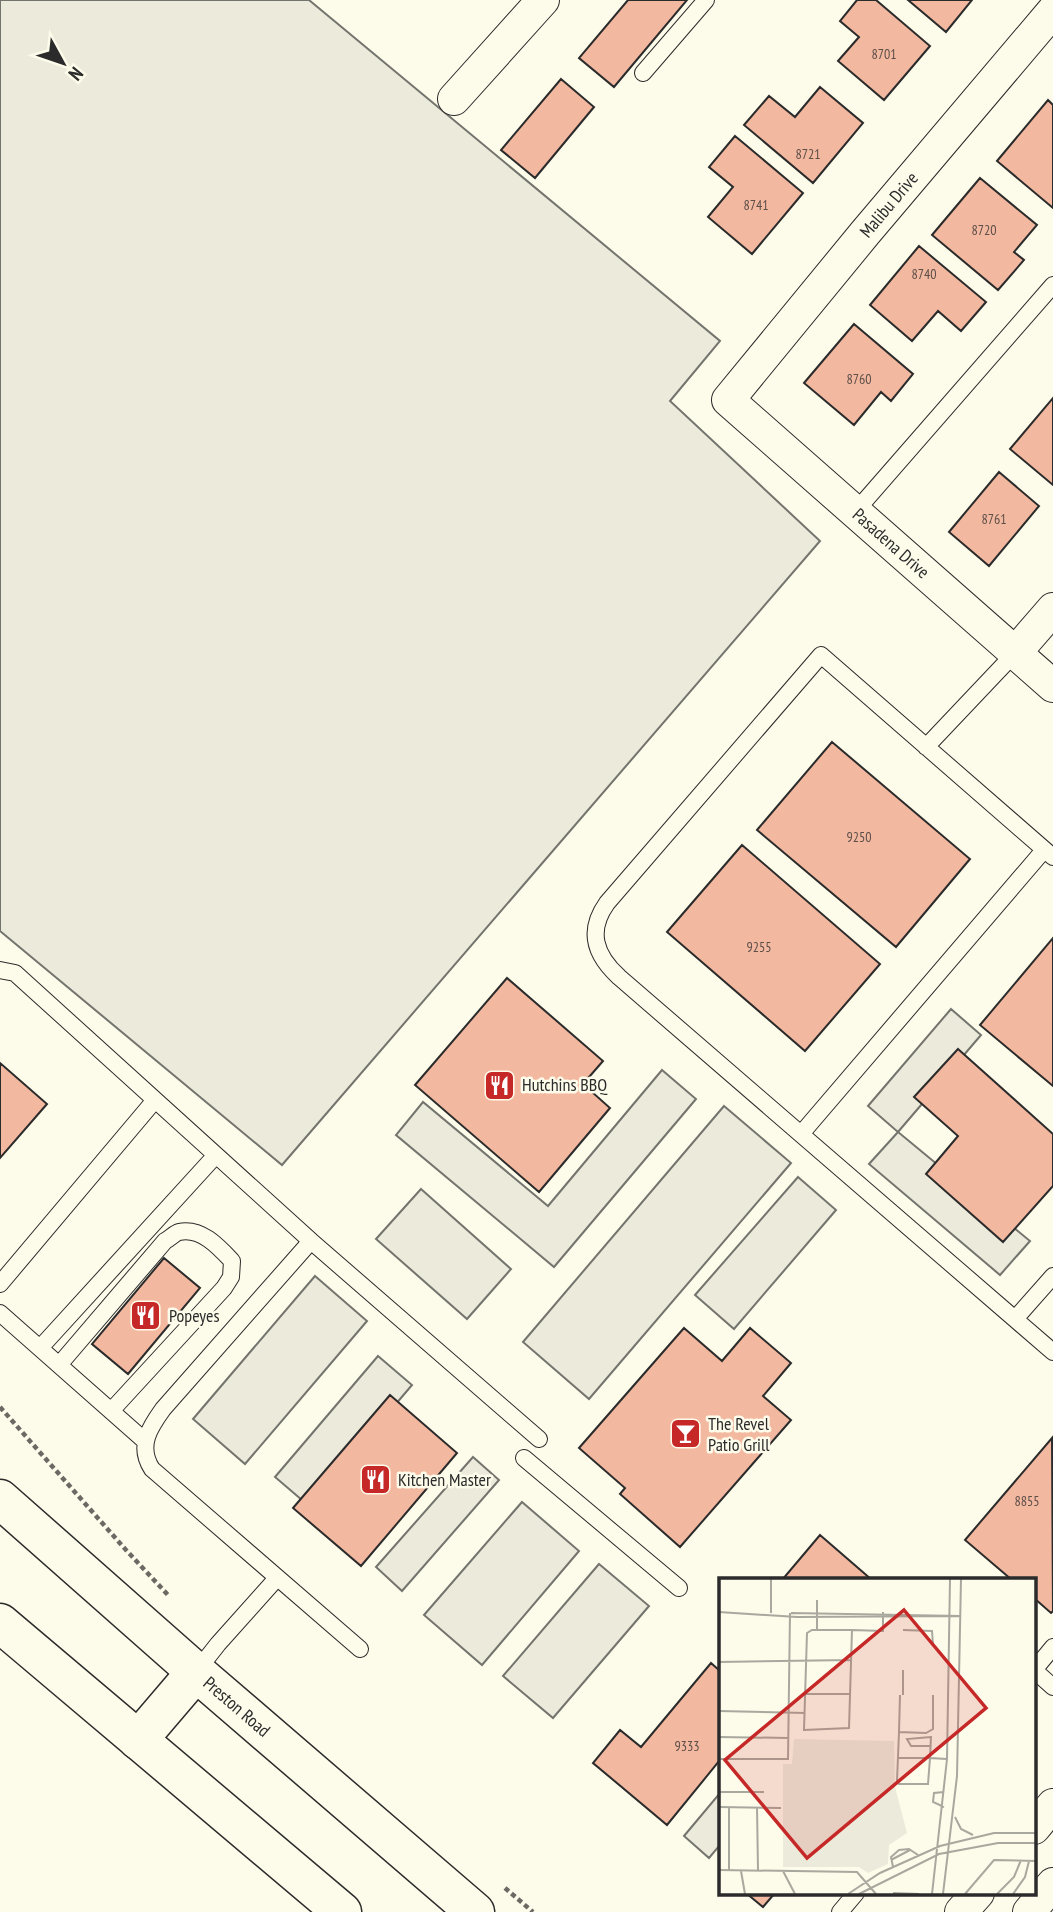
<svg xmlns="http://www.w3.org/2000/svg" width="1053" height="1912" viewBox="0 0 1053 1912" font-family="'PT Sans Narrow',sans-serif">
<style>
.green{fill:#ecebdb;stroke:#74746e;stroke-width:2}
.parking{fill:#eceadb;stroke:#74746e;stroke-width:2}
.building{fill:#f2b8a0;stroke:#2b2b2b;stroke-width:2}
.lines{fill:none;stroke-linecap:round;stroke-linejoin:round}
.lane-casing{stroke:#2b2b2b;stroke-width:18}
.street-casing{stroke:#2b2b2b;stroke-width:34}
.primary-casing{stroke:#2b2b2b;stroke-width:41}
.path{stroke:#6a6964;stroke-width:4.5;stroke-dasharray:5 3.5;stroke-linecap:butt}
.lane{stroke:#fdfbea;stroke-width:16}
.street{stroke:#fdfbea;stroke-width:32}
.primary{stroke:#fdfbea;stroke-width:38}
.labels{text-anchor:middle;stroke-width:5;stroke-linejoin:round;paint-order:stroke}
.number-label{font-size:14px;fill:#5d4e48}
.street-label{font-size:18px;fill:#2b2b2b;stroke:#fdfbea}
.poi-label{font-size:18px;fill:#2b2b2b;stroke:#fdfbea;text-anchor:start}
.inset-road{fill:none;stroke:#a9a89e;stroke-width:2}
.view{fill:#c62828;fill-opacity:0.15;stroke:#c62828;stroke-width:3.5}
.inset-edge{fill:none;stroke:#2b2b2b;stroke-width:3.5}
</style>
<rect width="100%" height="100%" fill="#fdfbea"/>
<!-- green -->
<path class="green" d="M0 0H309L720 341 670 401 820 541 282 1165 0 931Z"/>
<!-- parking -->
<path class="parking" d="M951 1009 981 1035 898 1132 1030 1241 1000 1275 869 1164 898 1132 868 1106Z
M662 1070 696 1099 554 1267 396 1135 423 1102 548 1206Z
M724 1106 791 1163 589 1399 523 1342Z
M798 1177 836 1210 734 1329 695 1295Z
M421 1189 511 1269 467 1319 376 1239Z
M315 1276 367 1321 245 1464 193 1419Z
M378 1356 412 1385 309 1506 275 1477Z
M473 1457 499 1480 402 1591 376 1567Z
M522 1502 579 1551 482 1665 424 1615Z
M599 1564 649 1606 553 1718 503 1676Z
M720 1793V1845L709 1858 684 1836Z"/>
<!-- building -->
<path class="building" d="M628 0H687L614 87 579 58Z
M857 0H876L930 46 884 100 838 61 859 37 840 21Z
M908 0H972L946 32Z
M561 79 594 107 535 178 501 150Z
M820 87 863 123 813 183 744 125 769 96 795 117Z
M1048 100 1053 105V208L997 161Z
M735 136 803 193 752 254 708 217 733 187 709 167Z
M980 178 1037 225 1014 252 1024 260 998 290 932 235Z
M919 246 986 302 961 331 938 311 912 341 870 305Z
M854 324 913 374 891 401 881 392 854 425 804 383Z
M1053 398V485L1010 449Z
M999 472 1039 506 989 566 949 532Z
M832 742 970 859 896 947 757 830Z
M742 845 880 964 805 1051 667 932Z
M1053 938V1086L980 1025Z
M507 978 603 1061 583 1084 610 1108 539 1192 415 1085Z
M958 1049 1053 1134V1186L1003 1242 926 1174 958 1136 914 1097Z
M0 1063 47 1104 0 1158Z
M164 1258 200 1288 128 1374 92 1344Z
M684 1328 722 1361 750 1328 791 1363 763 1396 791 1420 680 1547 620 1494 625 1488 579 1448Z
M390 1395 457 1453 361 1566 293 1508Z
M1052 1438 1053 1611 1051 1613 1034 1598V1580H1012L965 1540Z
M820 1535 872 1580H782Z
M711 1663 720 1671V1760L667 1825 593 1763 620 1730 641 1747Z
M746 1893H775L763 1907Z"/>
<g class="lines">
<defs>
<path id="lane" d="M643 73 706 0
M855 512 1053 285
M926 747 1015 653
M1053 857 821 655 607 903C587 931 595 955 619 977L1053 1352
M0 970 15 973 311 1241
M801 1134 1044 850
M0 1284 155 1100
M0 1313 145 1441
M1015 1319 1053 1276
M40 1348 216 1155
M59 1365 165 1241C169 1239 175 1233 179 1232 201 1227 219 1247 232 1261L231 1277 224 1288 111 1411
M524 1458 679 1588
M360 1649 152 1469C137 1446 150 1427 163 1409L311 1241 539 1439
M1034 1670 1053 1647
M1034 1670 1053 1687
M196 1672 218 1644 277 1578
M840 1912 856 1893"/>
<g id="street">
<path id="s1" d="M1053 11 865 233 728 400 1053 686"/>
<path d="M454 99 543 0"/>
<path d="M1015 653 1053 609"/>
<path d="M1034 1828 1053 1805"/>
<path d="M961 1912 978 1893"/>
<path d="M1029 1912 1053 1884"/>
</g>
<g id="primary">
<path id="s2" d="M0 1499 196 1672 475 1912"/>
<path d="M0 1623 342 1912"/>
<path d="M138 1740 196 1672"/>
</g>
</defs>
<!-- lane casing -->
<use href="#lane" class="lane-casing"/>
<!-- street casing -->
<use href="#street" class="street-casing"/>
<!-- primary casing -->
<use href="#primary" class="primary-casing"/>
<!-- path -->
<path class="path" d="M0 1407 126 1550 168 1595
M505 1888 533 1912"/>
<!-- lane -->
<use href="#lane" class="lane"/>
<!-- street -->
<use href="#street" class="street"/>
<!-- primary -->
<use href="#primary" class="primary"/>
</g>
<!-- icons -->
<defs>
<symbol id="restaurant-square" viewBox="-11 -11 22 22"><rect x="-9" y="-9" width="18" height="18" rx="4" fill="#c62828" stroke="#fdfbea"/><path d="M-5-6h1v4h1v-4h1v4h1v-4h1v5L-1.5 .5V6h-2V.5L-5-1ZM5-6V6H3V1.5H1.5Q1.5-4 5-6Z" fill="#fff"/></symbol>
<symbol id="bar-square" viewBox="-11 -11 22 22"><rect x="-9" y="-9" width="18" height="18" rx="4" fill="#c62828" stroke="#fdfbea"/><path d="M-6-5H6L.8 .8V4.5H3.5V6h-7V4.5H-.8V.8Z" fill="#fff"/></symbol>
</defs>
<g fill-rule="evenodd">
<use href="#restaurant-square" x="482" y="1068" width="35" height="35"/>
<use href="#restaurant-square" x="128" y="1298" width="35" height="35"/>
<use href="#bar-square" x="668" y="1416" width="35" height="35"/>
<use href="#restaurant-square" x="358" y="1462" width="35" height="35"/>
</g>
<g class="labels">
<!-- number labels -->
<g class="number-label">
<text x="884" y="59">8701</text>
<text x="808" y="159">8721</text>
<text x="756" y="210">8741</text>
<text x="984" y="235">8720</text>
<text x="924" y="279">8740</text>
<text x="859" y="384">8760</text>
<text x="994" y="524">8761</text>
<text x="859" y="842">9250</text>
<text x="759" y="952">9255</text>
<text x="1027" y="1506">8855</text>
<text x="687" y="1751">9333</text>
</g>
<!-- street labels -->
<g class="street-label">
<text transform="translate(889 205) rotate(-50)" y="6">Malibu Drive</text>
<text dy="6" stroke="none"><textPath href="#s1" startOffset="724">Pasadena Drive</textPath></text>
<text dy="6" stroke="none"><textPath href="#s2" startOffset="315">Preston Road</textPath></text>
</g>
<!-- poi labels -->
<g class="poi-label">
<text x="522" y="1091">Hutchins BBQ</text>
<text x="169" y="1322">Popeyes</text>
<text x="708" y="1430">The Revel<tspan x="708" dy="21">Patio Grill</tspan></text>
<text x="398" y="1486">Kitchen Master</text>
</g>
</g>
<!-- overview -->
<g transform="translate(719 1578)">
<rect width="317" height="317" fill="#fdfbea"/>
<path d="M75 161 175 163 176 209 188 255 170 267 169 286 149 295 140 289H64V186H73Z" fill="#ecebdb"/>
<path class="inset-road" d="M0 34 78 39 241 38M52 35V1M72 35 241 38M98 52V22M133 52 130 150 85 152 88 55 93 52H133L164 53V34M184 52 213 53 214 67M0 84 132 82M184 92V117M86 116H132M181 117 180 154 207 155 214 151V117M0 133 86 135M212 158 211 180 228 181M0 159 69 160M211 168H192L188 161 212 159M179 180H211L209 206H180L178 203 180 154M0 181H69L71 35M0 214H45M0 229 62 230M10 229V292M38 229 39 293M225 229 214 224 215 215 225 214M236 239 242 251 254 257M172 282 191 272M174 289 172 279 180 272 190 271 199 277M0 292 138 294 157 316M22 293 26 316M64 293 76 316M174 315 200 316M129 316 161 295 221 268 275 255H317M140 316 220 276 279 265H317M213 316 228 181 231 1M224 316 238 198 242 1M246 316 275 282 317 283M278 316 295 299 302 282M294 316 306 299 310 283"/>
<path class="view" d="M185 32 267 130 88 280 6 182Z"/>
<rect width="317" height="317" class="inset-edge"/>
</g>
<!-- north arrow -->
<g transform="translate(63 63) rotate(130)" stroke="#fdfbea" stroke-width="5" paint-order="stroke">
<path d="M0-5L12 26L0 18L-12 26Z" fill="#2b2b2b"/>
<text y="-10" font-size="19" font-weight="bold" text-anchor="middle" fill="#2b2b2b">N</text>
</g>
</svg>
